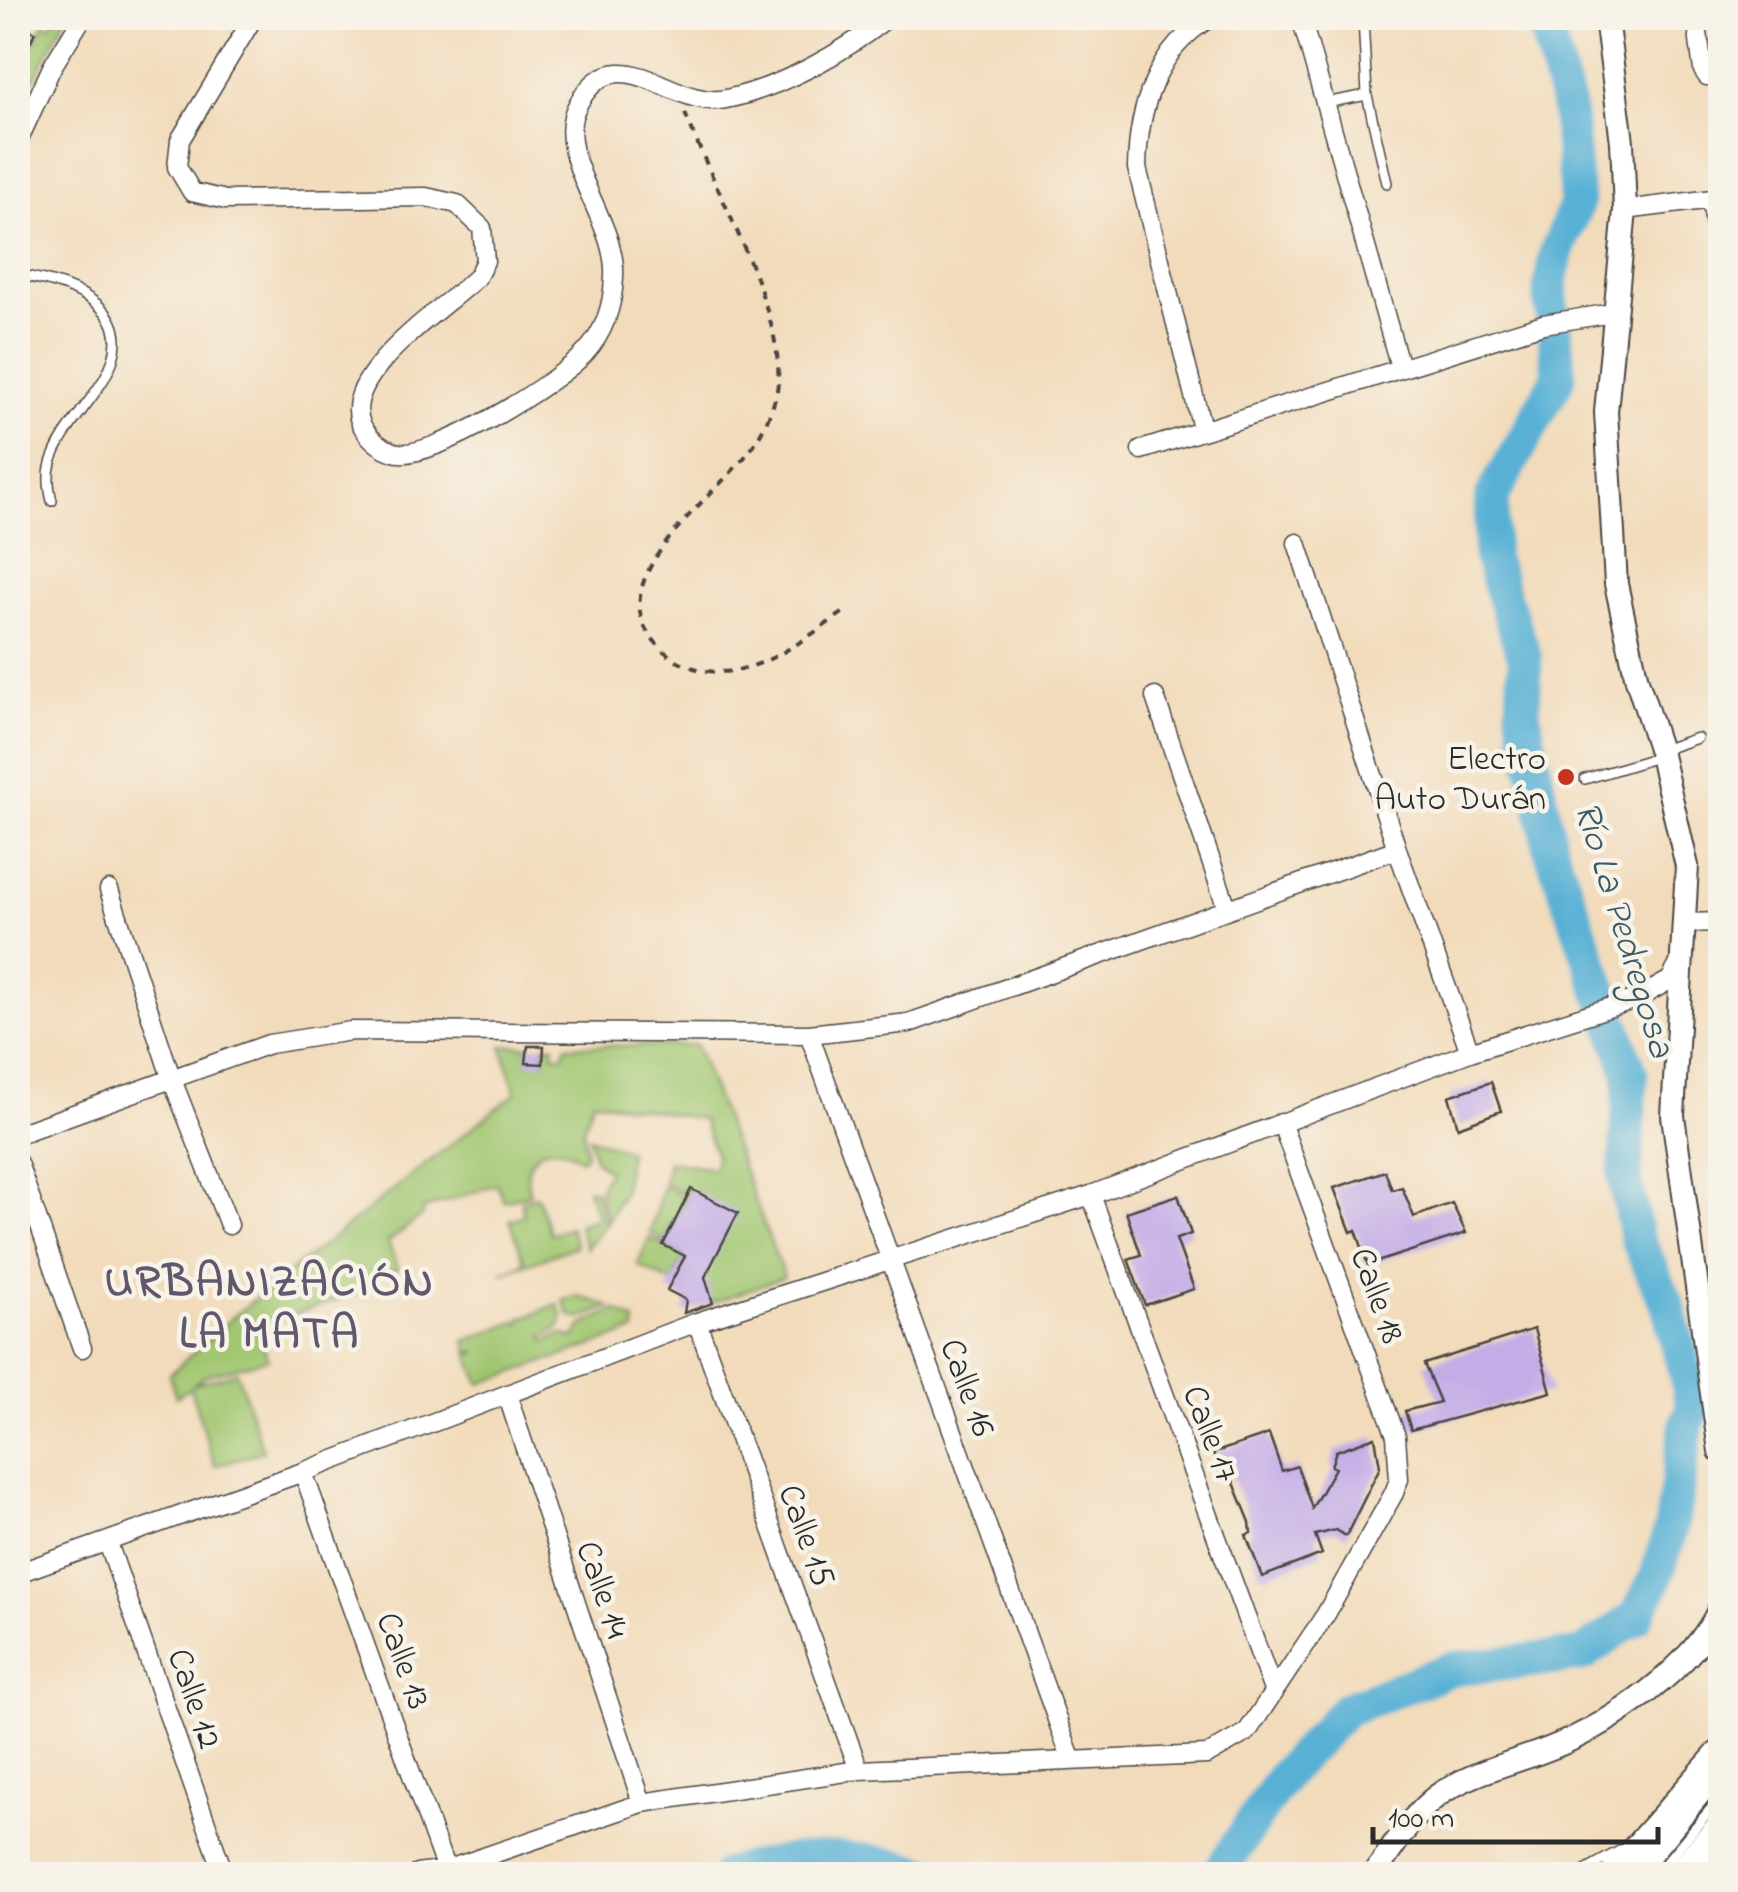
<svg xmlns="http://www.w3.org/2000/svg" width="1738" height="1892" viewBox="0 0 1738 1892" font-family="'Indie Flower',sans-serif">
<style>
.green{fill:#a0c670;stroke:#66784e;stroke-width:2.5}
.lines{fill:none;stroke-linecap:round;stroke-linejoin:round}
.river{stroke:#58b1d5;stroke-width:35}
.building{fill:#c4ade7}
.service-casing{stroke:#494541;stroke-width:12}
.minor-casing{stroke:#494541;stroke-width:21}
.tertiary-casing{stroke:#494541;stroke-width:26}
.trunk-casing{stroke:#494541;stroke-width:34}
.path{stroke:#494541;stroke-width:4;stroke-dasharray:8 8;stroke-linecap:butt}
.service{stroke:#fff;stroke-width:9}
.minor{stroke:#fff;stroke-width:18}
.tertiary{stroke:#fff;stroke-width:22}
.trunk{stroke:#fff;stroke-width:30}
.poi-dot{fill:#c8321e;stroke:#f7f3e8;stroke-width:4}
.labels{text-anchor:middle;stroke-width:9;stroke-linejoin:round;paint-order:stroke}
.poi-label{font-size:35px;fill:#2b2b2b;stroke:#f7f3e8;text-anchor:end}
.street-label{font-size:35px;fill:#2b2b2b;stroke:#f7f3e8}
.water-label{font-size:38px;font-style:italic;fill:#3b5a66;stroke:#f7f3e8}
.district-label{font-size:45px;font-weight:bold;letter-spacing:2.5px;fill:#61586d;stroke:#f7f3e8}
</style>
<rect width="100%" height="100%" fill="#f7f3e8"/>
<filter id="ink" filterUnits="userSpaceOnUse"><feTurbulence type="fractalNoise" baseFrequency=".01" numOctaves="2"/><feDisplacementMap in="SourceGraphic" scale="20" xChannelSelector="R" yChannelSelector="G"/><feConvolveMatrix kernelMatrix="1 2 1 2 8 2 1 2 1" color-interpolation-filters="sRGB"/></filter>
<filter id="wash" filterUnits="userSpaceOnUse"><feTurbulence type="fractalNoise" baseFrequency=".0048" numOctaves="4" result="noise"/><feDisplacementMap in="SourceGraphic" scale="40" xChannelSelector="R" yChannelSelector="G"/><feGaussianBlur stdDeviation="2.25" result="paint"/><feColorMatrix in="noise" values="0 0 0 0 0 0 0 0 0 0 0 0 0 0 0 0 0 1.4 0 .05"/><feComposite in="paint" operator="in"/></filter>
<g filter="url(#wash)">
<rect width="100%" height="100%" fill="#f2dbbb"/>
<!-- green -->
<path class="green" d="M55 18H66L18 110V76L44 23 50 26Z
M696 1045 784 1277 713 1303 692 1260 689 1194 664 1183 668 1161 714 1168 716 1155 702 1119 593 1100 583 1129 586 1154 581 1159C549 1134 518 1155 530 1194L504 1201 497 1184 422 1210 423 1215 388 1242 398 1269 367 1278 370 1289 257 1327 268 1359 207 1375 192 1385 237 1372 263 1451 215 1466 190 1388 176 1397 169 1375 235 1315 516 1093 502 1046H528L527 1062 543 1063 544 1046H554L553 1055H564L566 1046Z
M589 1137 629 1151 623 1191 608 1221 599 1189 608 1171 594 1159Z
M663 1186 687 1198 664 1242 650 1233Z
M587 1189 595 1190 606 1224 586 1248 578 1225 598 1218Z
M537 1196 550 1234 570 1227 576 1246 502 1273 525 1263 510 1220 524 1215 521 1201Z
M649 1238 685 1256 671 1282 638 1265Z
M580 1296 610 1307 580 1319 570 1315 563 1300Z
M558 1304 563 1317 559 1328 543 1336 545 1341 562 1334 575 1338 583 1325 616 1310 635 1321V1331L480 1384 469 1355 478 1352H469L465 1341 515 1322 521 1324 520 1319Z"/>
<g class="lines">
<!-- river -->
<path class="river" d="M1542 18 1568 107 1577 203 1556 253 1550 290 1559 376 1492 497 1490 557 1525 658 1523 712 1551 850 1631 1074 1625 1178 1636 1237 1668 1305 1694 1408
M729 1874C801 1854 855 1853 926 1874
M1218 1874 1285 1773 1346 1709 1451 1669 1582 1655 1636 1617 1656 1578 1671 1528 1687 1422 1694 1408 1712 1395"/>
</g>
<g id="blocks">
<!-- building -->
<path class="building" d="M18 24 35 32 18 68Z
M528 1046H544L543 1064 526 1063Z
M1491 1082 1501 1111 1458 1127 1449 1096Z
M1385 1171 1392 1190 1402 1187 1414 1217 1452 1203 1466 1233 1368 1265 1356 1230 1351 1232 1334 1188Z
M691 1189 738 1213 705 1277 713 1303 684 1313 686 1300 667 1290 685 1256 663 1245Z
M1178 1195 1191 1234 1176 1239 1194 1289 1145 1305 1128 1259 1141 1255 1126 1212Z
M1534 1329 1551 1392 1411 1430 1405 1411 1440 1402 1424 1364Z
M1269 1434 1282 1471 1297 1466 1312 1508 1335 1468 1331 1466 1336 1451 1375 1437 1380 1467 1346 1536 1336 1530 1315 1535 1322 1554 1262 1577 1246 1535 1251 1533 1250 1522 1230 1473 1221 1476 1213 1453Z"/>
</g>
</g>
<g filter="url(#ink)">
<use href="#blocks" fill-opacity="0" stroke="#494541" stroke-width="2.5"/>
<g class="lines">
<defs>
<path id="service" d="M1367 95 1387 183
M1325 103 1367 95 1363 18
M18 275C72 283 145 309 104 379 88 406 60 433 51 463 47 476 49 489 52 501
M1662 750 1697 738
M1585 779 1658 757
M1578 1874 1623 1849
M1642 1874 1720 1779
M1656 1874 1720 1798"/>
<path id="minor" d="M253 18 180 140 177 167 192 192 226 200 426 197 457 204 482 228 485 261 477 277C445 308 331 380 364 429 372 441 381 448 394 452 428 464 560 381 585 353 604 333 613 305 614 277 618 221 550 154 578 104 618 31 673 111 726 99 781 88 844 52 887 18
M1301 18 1400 367
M1696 18 1703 70 1707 76 1720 74
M18 141 52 67 82 18
M1711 199 1720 261
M1625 210 1720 198
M1202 428 1137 168C1138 109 1156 49 1210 18
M1141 450 1543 324 1613 313
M1297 543 1397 849 1470 1052
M1155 697 1227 908
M109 890 171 1077 229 1225
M1686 923 1720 922
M809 1034 1072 1761
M18 1134 269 1044 351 1031 809 1034 909 1023 1397 849
M18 1163 82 1348
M1091 1195 1274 1693
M697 1322 859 1770
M507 1394 642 1803
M303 1472 446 1870
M108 1543 224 1874
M18 1573 303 1472 697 1322 1091 1195 1470 1052 1636 999 1670 980 1681 960
M417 1874 446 1870 642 1803 859 1770 1207 1755 1247 1732 1326 1614 1394 1493 1399 1479 1396 1436 1281 1122"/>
<path id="tertiary" d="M1606 18 1622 142 1625 210 1606 412 1616 584 1637 680 1660 751 1687 866 1673 1116 1720 1451
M1374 1874C1393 1849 1411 1815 1437 1796 1470 1772 1514 1763 1551 1748 1612 1724 1693 1668 1720 1608"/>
<path id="trunk" d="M1616 1874 1720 1756
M1681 1874 1720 1829"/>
</defs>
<!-- service casing -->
<use href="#service" class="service-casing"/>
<!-- minor casing -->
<use href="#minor" class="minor-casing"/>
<!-- tertiary casing -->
<use href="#tertiary" class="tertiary-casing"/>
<!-- trunk casing -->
<use href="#trunk" class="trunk-casing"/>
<!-- path -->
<path class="path" d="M685 113C712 185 784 309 778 383 776 405 762 435 748 453 716 495 602 577 652 638 664 653 674 661 694 668 749 685 801 641 844 612"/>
<!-- service -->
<use href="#service" class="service"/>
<!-- minor -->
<use href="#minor" class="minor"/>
<!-- tertiary -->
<use href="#tertiary" class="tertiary"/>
<!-- trunk -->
<use href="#trunk" class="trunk"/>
</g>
</g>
<!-- markers -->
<circle class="poi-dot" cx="1566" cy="777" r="10"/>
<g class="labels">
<!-- poi labels -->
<g class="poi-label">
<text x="1546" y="769">Electro<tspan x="1546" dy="40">Auto Durán</tspan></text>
</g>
<!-- street labels -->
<g class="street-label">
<text transform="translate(1379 1295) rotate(70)" y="12">Calle 18</text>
<text transform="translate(969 1387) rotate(70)" y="12">Calle 16</text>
<text transform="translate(1212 1433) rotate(69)" y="12">Calle 17</text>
<text transform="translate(808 1535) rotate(70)" y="12">Calle 15</text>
<text transform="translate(604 1589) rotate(71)" y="12">Calle 14</text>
<text transform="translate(405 1660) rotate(70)" y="12">Calle 13</text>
<text transform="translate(196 1698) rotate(71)" y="12">Calle 12</text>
</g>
<!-- water labels -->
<g class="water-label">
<text transform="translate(1626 929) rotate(73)" y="13">Río La Pedregosa</text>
</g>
<!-- district labels -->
<g class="district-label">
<text x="270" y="1295">URBANIZACIÓN<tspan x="270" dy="52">LA MATA</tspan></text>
</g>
</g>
<!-- margin -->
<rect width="1738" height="1892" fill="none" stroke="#f7f3e8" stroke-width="60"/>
<!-- scale -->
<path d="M1373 1827v15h285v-15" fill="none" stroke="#2b2b2b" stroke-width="5"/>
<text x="1388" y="1827" font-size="30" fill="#2b2b2b" stroke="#f7f3e8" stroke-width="8" paint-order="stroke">100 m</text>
</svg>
